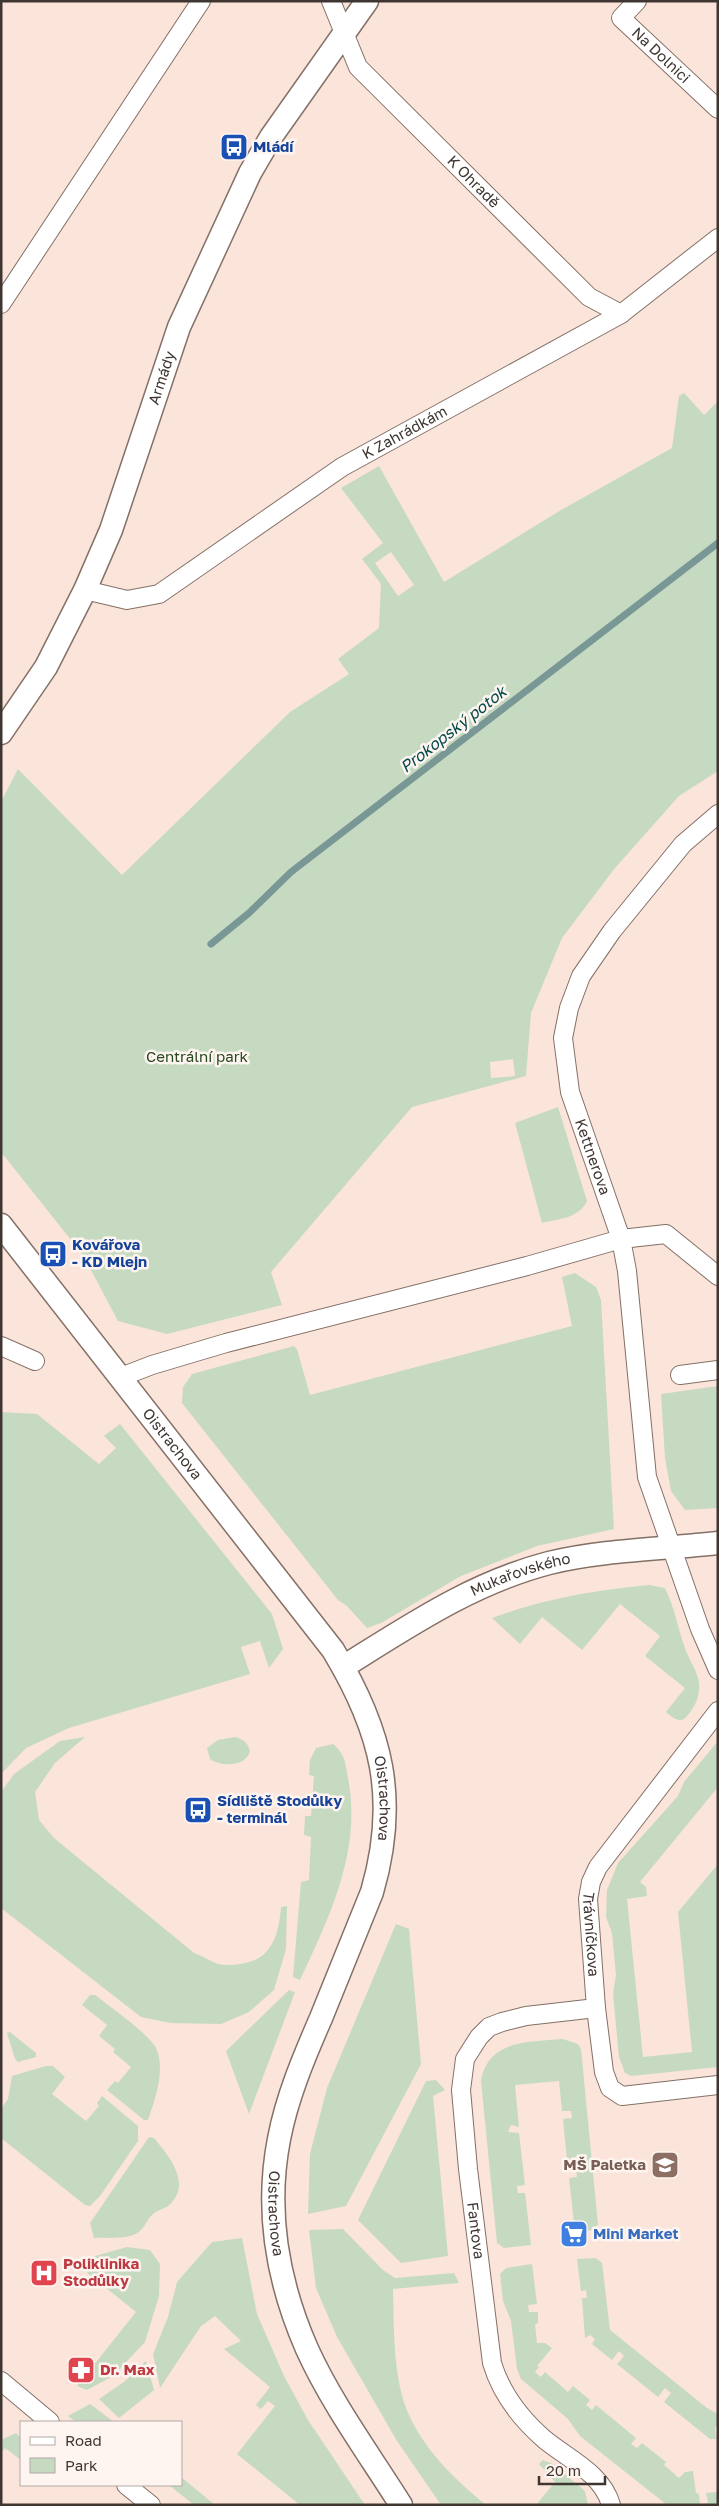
<svg xmlns="http://www.w3.org/2000/svg" width="719" height="2506" viewBox="0 0 719 2506" font-family="'Golos Text',sans-serif">
<style>
.green{fill:#c6dac2;fill-rule:evenodd}
.lines{fill:none;stroke-linecap:round;stroke-linejoin:round}
.stream{stroke:#799795;stroke-width:7}
.minor-casing{stroke:#847067;stroke-width:20}
.tertiary-casing{stroke:#847067;stroke-width:25}
.minor{stroke:#fff;stroke-width:18}
.tertiary{stroke:#fff;stroke-width:22}
.labels{text-anchor:middle;stroke-width:5;stroke-linejoin:round;paint-order:stroke}
.street-label{font-size:15px;fill:#3f3632;stroke:#fef5f0}
.transit-label{font-size:15px;font-weight:bold;fill:#164399;stroke:#fef5f0;text-anchor:start}
.park-label{font-size:15px;fill:#25481e;stroke:#fef5f0}
.education-label{font-size:15px;font-weight:bold;fill:#785e54;stroke:#fef5f0;text-anchor:end}
.shop-label{font-size:15px;font-weight:bold;fill:#366cbe;stroke:#fef5f0;text-anchor:start}
.health-label{font-size:15px;font-weight:bold;fill:#be3a42;stroke:#fef5f0;text-anchor:start}
.water-label{font-size:16px;font-style:italic;fill:#00494a;stroke:#fef5f0}
</style>
<rect width="100%" height="100%" fill="#fbe4da"/>
<!-- green -->
<path class="green" d="M684 393 704 415 718 401V771L679 796 615 868 562 938 531 1013 526 1076 412 1107 271 1272 282 1305 167 1334 118 1321 83 1255 1 1152V802L18 769 122 875 290 712 349 674 338 659 379 628 381 584 362 559 383 543 341 488 379 466 444 582 561 510 672 448 679 396ZM391 552 414 585 398 596 375 563ZM513 1059 515 1076 491 1078 490 1062Z
M558 1107 587 1201C579 1218 559 1219 542 1223L515 1123Z
M575 1273 596 1287 601 1300 614 1529 537 1546 461 1576 381 1623 367 1628 347 1606 338 1600 182 1403 183 1387 192 1374 294 1346 297 1349 310 1395 572 1326 562 1277Z
M718 1386V1508L685 1510 671 1491 665 1458 661 1394Z
M1 1412 37 1414 99 1464 116 1448 104 1436 120 1424 272 1614 283 1649 269 1668 260 1641 241 1647 250 1674 69 1728 26 1748 1 1774Z
M649 1585 665 1588C675 1608 678 1630 686 1651 690 1661 698 1673 699 1683 700 1696 696 1705 688 1715 681 1725 673 1718 666 1712L685 1688 645 1656 660 1636 620 1604 582 1650 542 1617 520 1644 492 1618C547 1598 591 1591 649 1585Z
M85 1737 55 1763 35 1792 39 1820 54 1838 194 1953C202 1956 210 1961 218 1964 227 1966 237 1965 245 1963 273 1958 279 1932 281 1907L287 1906 286 1949 274 1990 249 2012 221 2024 170 2023 141 2017 1 1908V1792L14 1774 60 1741Z
M235 1737C243 1739 248 1743 250 1751 246 1767 221 1767 210 1759L207 1748 218 1740Z
M718 1741V1787L640 1882 646 1887 647 1896 627 1899 643 2057 692 2052 678 1912 718 1864V2067L631 2076 625 2073 619 2057 613 1994 616 1975 612 1933 606 1917 607 1890 618 1863 678 1796 684 1782Z
M333 1744C345 1754 345 1762 348 1778 362 1850 330 1916 300 1980L293 1977 301 1882 309 1880 311 1837 304 1835 305 1816H311L314 1776 309 1775 310 1760 316 1748Z
M396 1924 409 1929 421 2064 346 2206 308 2214 310 2154 327 2088Z
M289 1990 295 1992 249 2114 226 2051Z
M90 1995H95C109 2006 149 2034 156 2048 166 2070 155 2099 148 2120H144L107 2090 115 2081 118 2083 131 2067 113 2052 115 2049 99 2036 107 2025 82 2005Z
M10 2032 36 2053V2057L18 2062 15 2059 7 2033Z
M563 2039 578 2044 581 2049 598 2224 594 2230 575 2231 569 2178 577 2177 576 2170 568 2171 563 2119 572 2118 571 2111H562L559 2081 515 2085 519 2127 511 2125 508 2132 519 2133 525 2185 517 2186 518 2193H525L531 2245 504 2248 497 2243 481 2081C488 2039 530 2042 563 2039Z
M46 2066H53L65 2077 52 2094 86 2121 99 2106 97 2103 102 2096 138 2126V2141L100 2196 90 2206 85 2205 1 2138V2109L8 2099 12 2076Z
M436 2080 445 2090 433 2096 448 2256 401 2263 358 2220 426 2081Z
M149 2137 154 2138C167 2154 191 2181 172 2202 167 2209 159 2209 153 2214 148 2218 146 2225 142 2229 132 2241 108 2237 94 2238L90 2223Z
M343 2229 383 2270 395 2278 454 2273 459 2283 393 2289C394 2327 393 2372 406 2408 422 2448 453 2478 486 2505H441L397 2441 337 2337 316 2288 309 2230Z
M242 2238 257 2314 284 2376 308 2420 365 2505H300L237 2454 275 2406 268 2401 261 2409 256 2405 270 2387 224 2349 241 2341 215 2316 201 2326 160 2388 153 2354 168 2317 177 2282 212 2242Z
M127 2247 150 2250 160 2264 159 2296 145 2342 113 2376 87 2390 77 2386 136 2312 74 2262Z
M596 2258 602 2263 610 2330 707 2408 718 2414V2426L715 2427 716 2439H710L664 2402 671 2393 665 2388 658 2397 617 2364 624 2356 619 2351 612 2360 592 2344 595 2339 590 2335 585 2338 582 2298H587L586 2290 581 2291 577 2259Z
M532 2264 537 2304 528 2305 529 2312H538V2323L535 2324 537 2343H545L552 2348 537 2366 539 2367 535 2372 541 2377 545 2372 568 2392 573 2386 590 2400 586 2405 592 2410 596 2405 636 2438 631 2444 637 2448 642 2443 666 2462 664 2465 679 2478 685 2472 693 2471 696 2493 699 2494 700 2504 708 2503 706 2493 718 2492V2505H667L580 2436 568 2419 521 2379 517 2369 511 2321 503 2301 500 2274 506 2268Z
M146 2361 154 2390 119 2418 99 2399 124 2382Z
M90 2404 114 2422H76L68 2416Z
M16 2433 21 2438V2460L5 2448 1 2453V2440Z
M543 2460 553 2464 585 2491 588 2505H536L555 2482 539 2464Z
M181 2477 215 2505H194L169 2485H181Z"/>
<g class="lines">
<!-- stream -->
<path class="stream" d="M211 944 249 913 291 872 718 543"/>
<defs>
<g id="minor">
<path id="s1" d="M331 1 358 67 589 297 621 314"/>
<path id="s2" d="M637 1 621 18 718 109"/>
<path d="M1 304 201 1"/>
<path id="s3" d="M85 590 127 600 159 594 342 467 621 314 718 238"/>
<path id="s4" d="M718 814 683 844 612 931 581 976 569 1008 563 1038 570 1092 621 1239 627 1271 647 1477 700 1629 718 1670"/>
<path d="M1 1346 35 1361"/>
<path d="M680 1375 718 1370"/>
<path d="M121 1377 152 1365 226 1343 527 1266 621 1239 666 1234 718 1276"/>
<path id="s5" d="M718 1711 598 1867 591 1882 588 1899 596 2008 604 2072 610 2088 622 2096 718 2085"/>
<path id="s6" d="M596 2008 526 2016 502 2022 489 2027 479 2037 465 2059 461 2090 468 2169 492 2363C501 2393 520 2418 544 2439 568 2459 602 2473 611 2505"/>
<path d="M1 2381 50 2422"/>
<path d="M126 2485 151 2505"/>
</g>
<g id="tertiary">
<path id="s7" d="M1 733 46 667 85 590 111 530 179 327 250 173 271 137 367 1"/>
<path id="s8" d="M1 1225 333 1650C382 1731 399 1799 372 1892 355 1934 338 1976 321 2018 304 2057 287 2097 279 2139 265 2211 278 2283 307 2349 332 2404 369 2454 401 2505"/>
<path id="s9" d="M343 1667C409 1626 472 1583 549 1563 601 1550 664 1549 718 1543"/>
</g>
</defs>
<!-- minor casing -->
<use href="#minor" class="minor-casing"/>
<!-- tertiary casing -->
<use href="#tertiary" class="tertiary-casing"/>
<!-- minor -->
<use href="#minor" class="minor"/>
<!-- tertiary -->
<use href="#tertiary" class="tertiary"/>
</g>
<!-- icons -->
<defs>
<symbol id="bus-square" viewBox="-11 -11 22 22"><rect x="-9" y="-9" width="18" height="18" rx="4" fill="#1a4fb4" stroke="#fef5f0"/><path d="M-5-6H5V4H4V6H2V4H-2V6H-4V4H-5ZM-3.5-4V0h7V-4ZM-3.5 1.2v1.5H-2V1.2ZM2 1.2v1.5H3.5V1.2Z" fill="#fff"/></symbol>
<symbol id="school-square" viewBox="-11 -11 22 22"><rect x="-9" y="-9" width="18" height="18" rx="4" fill="#8d6e63" stroke="#fef5f0"/><path d="M0-5L7-2L0 1L-7-2ZM-4 1L0 2.5L4 1V4Q0 6-4 4Z" fill="#fff"/></symbol>
<symbol id="supermarket-square" viewBox="-11 -11 22 22"><rect x="-9" y="-9" width="18" height="18" rx="4" fill="#3f7fe0" stroke="#fef5f0"/><path d="M-6-5.5h2.5l.6 2H6L4.5 2H-2.5L-4.4-4H-6ZM-1.5 3.2a1.3 1.3 0 1 0 .1 0ZM3 3.2a1.3 1.3 0 1 0 .1 0Z" fill="#fff"/></symbol>
<symbol id="hospital-square" viewBox="-11 -11 22 22"><rect x="-9" y="-9" width="18" height="18" rx="4" fill="#e0444e" stroke="#fef5f0"/><path d="M-5-5h3v3.5h4V-5h3V5h-3V1.5h-4V5h-3Z" fill="#fff"/></symbol>
<symbol id="pharmacy-square" viewBox="-11 -11 22 22"><rect x="-9" y="-9" width="18" height="18" rx="4" fill="#e0444e" stroke="#fef5f0"/><path d="M-2-6h4v4h4v4h-4v4h-4v-4h-4v-4h4Z" fill="#fff"/></symbol>
</defs>
<g fill-rule="evenodd">
<use href="#bus-square" x="218" y="131" width="32" height="32"/>
<use href="#bus-square" x="37" y="1238" width="32" height="32"/>
<use href="#bus-square" x="182" y="1794" width="32" height="32"/>
<use href="#school-square" x="649" y="2149" width="32" height="32"/>
<use href="#supermarket-square" x="558" y="2218" width="32" height="32"/>
<use href="#hospital-square" x="28" y="2257" width="32" height="32"/>
<use href="#pharmacy-square" x="65" y="2354" width="32" height="32"/>
</g>
<g class="labels">
<!-- street labels -->
<g class="street-label">
<text dy="5" stroke="none"><textPath href="#s2" startOffset="78">Na Dolnici</textPath></text>
<text dy="5" stroke="none"><textPath href="#s1" startOffset="234">K Ohradě</textPath></text>
<text dy="5" stroke="none"><textPath href="#s7" startOffset="392">Armády</textPath></text>
<text dy="5" stroke="none"><textPath href="#s3" startOffset="370">K Zahrádkám</textPath></text>
<text dy="5" stroke="none"><textPath href="#s4" startOffset="401">Kettnerova</textPath></text>
<text dy="5" stroke="none"><textPath href="#s8" startOffset="278">Oistrachova</textPath></text>
<text dy="5" stroke="none"><textPath href="#s9" startOffset="201">Mukařovského</textPath></text>
<text dy="5" stroke="none"><textPath href="#s8" startOffset="698">Oistrachova</textPath></text>
<text dy="5" stroke="none"><textPath href="#s5" startOffset="266">Trávníčkova</textPath></text>
<text dy="5" stroke="none"><textPath href="#s8" startOffset="1132">Oistrachova</textPath></text>
<text dy="5" stroke="none"><textPath href="#s6" startOffset="322">Fantova</textPath></text>
</g>
<!-- transit labels -->
<g class="transit-label">
<text x="253" y="152">Mládí</text>
<text x="72" y="1250">Kovářova<tspan x="72" dy="17">- KD Mlejn</tspan></text>
<text x="217" y="1806">Sídliště Stodůlky<tspan x="217" dy="17">- terminál</tspan></text>
</g>
<!-- park labels -->
<g class="park-label">
<text x="197" y="1062">Centrální park</text>
</g>
<!-- education labels -->
<g class="education-label">
<text x="646" y="2170">MŠ Paletka</text>
</g>
<!-- shop labels -->
<g class="shop-label">
<text x="593" y="2239">Mini Market</text>
</g>
<!-- health labels -->
<g class="health-label">
<text x="63" y="2269">Poliklinika<tspan x="63" dy="17">Stodůlky</tspan></text>
<text x="100" y="2375">Dr. Max</text>
</g>
<!-- water labels -->
<g class="water-label">
<text transform="translate(453 729) rotate(-38)" y="6">Prokopský potok</text>
</g>
</g>
<!-- border -->
<rect width="719" height="2506" fill="none" stroke="#3f3632" stroke-width="5"/>
<!-- legend -->
<rect x="20" y="2421" width="162" height="65" fill="#fef5f0" stroke="#b2a9a4"/>
<rect x="30" y="2437" width="25" height="8" fill="#ffffff" stroke="#b2a9a4"/>
<text x="65" y="2446" font-size="15" fill="#3f3632">Road</text>
<rect x="30" y="2458" width="25" height="15" fill="#c6dac2" stroke="#b2a9a4"/>
<text x="65" y="2471" font-size="15" fill="#3f3632">Park</text>
<!-- scale -->
<path d="M539 2476v8h66v-8" fill="none" stroke="#3f3632" stroke-width="2.5"/>
<text x="546" y="2476" font-size="15" fill="#3f3632" stroke="#fef5f0" stroke-width="4" paint-order="stroke">20 m</text>
</svg>
